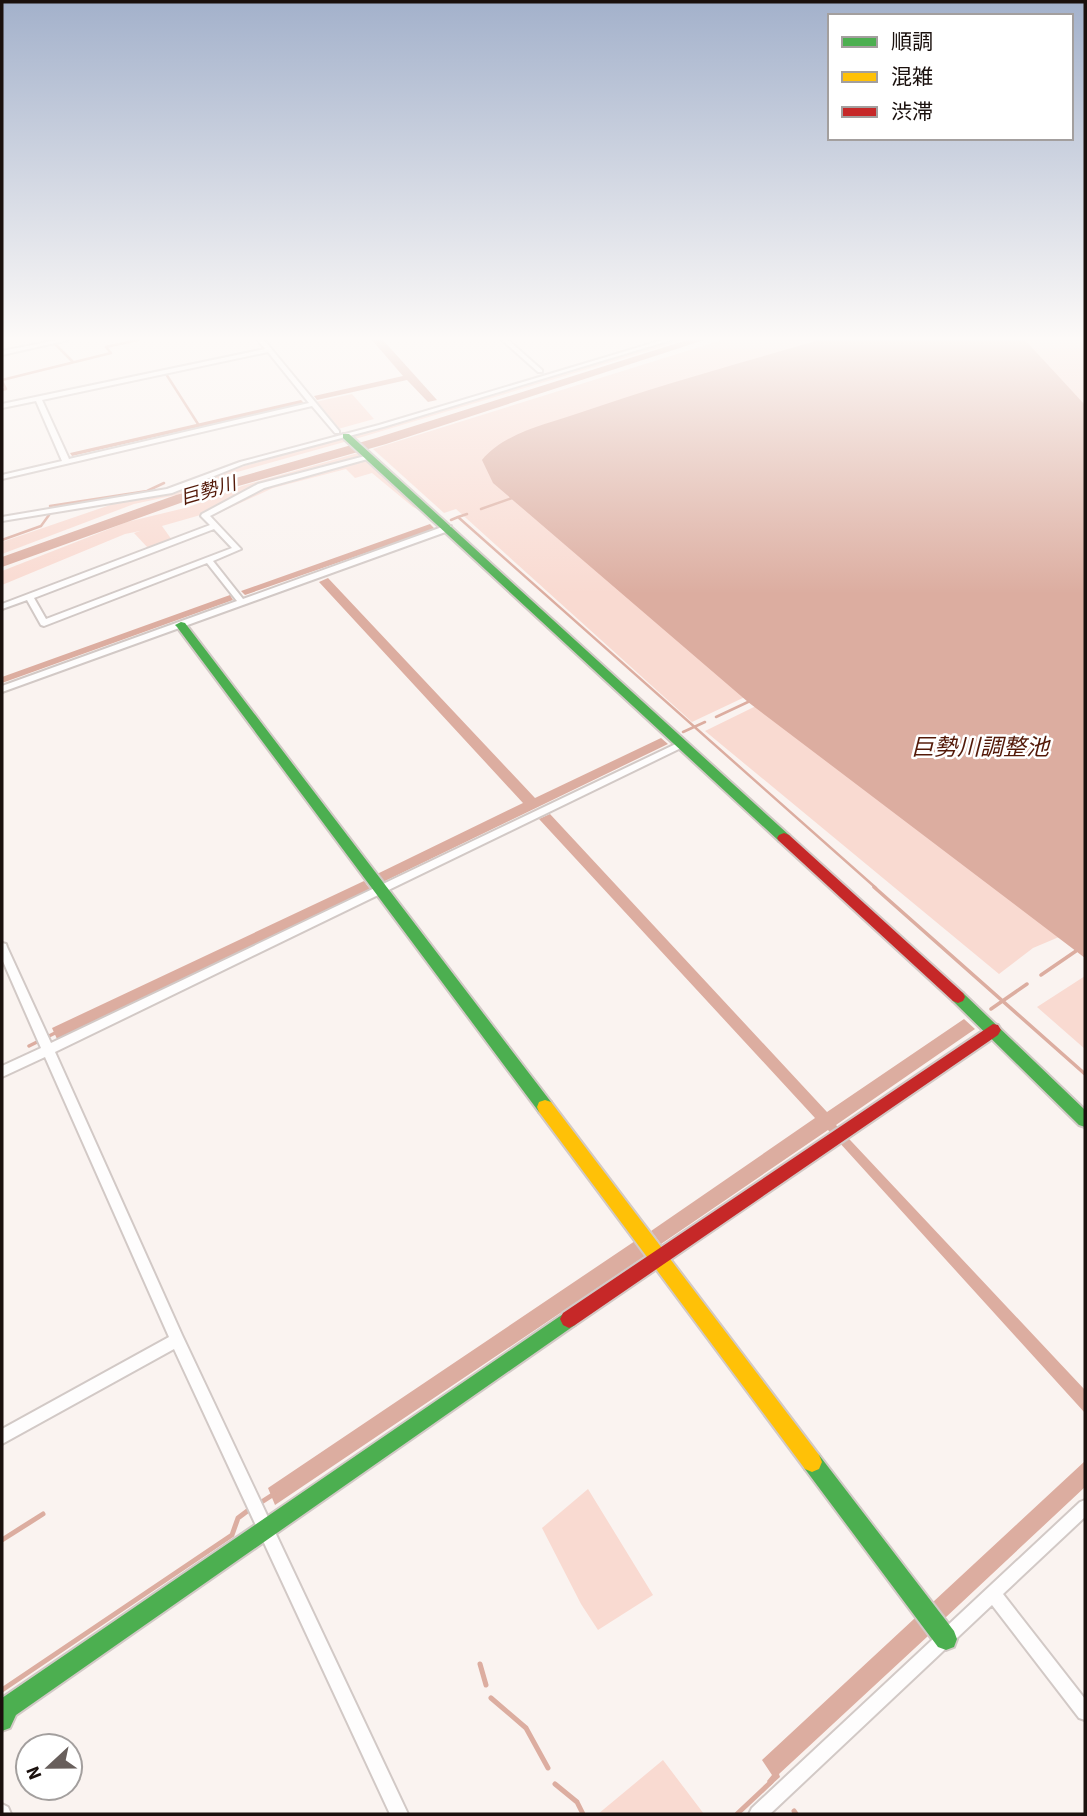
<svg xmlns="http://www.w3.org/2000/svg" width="1087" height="1816" viewBox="0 0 1087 1816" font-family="'Source Sans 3','Noto Sans JP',sans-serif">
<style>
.green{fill:#f9dad1}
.water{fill:#dcada0}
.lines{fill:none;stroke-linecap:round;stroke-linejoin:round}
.stream-far2{stroke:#dcada0;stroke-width:2.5}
.stream-far1{stroke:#dcada0;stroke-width:3.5}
.stream{stroke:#dcada0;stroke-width:5}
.river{fill:#dcada0;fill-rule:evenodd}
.street-casing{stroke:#d2c9c6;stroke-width:4}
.fast-casing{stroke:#d2c9c6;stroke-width:4}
.slow-casing{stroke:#d2c9c6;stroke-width:4}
.jam-casing{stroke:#d2c9c6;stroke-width:4}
.street{fill:#fefdfd;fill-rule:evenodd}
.fast{fill:#4caf50;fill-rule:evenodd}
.slow{fill:#ffc107;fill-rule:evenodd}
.jam{fill:#c62828;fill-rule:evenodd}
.labels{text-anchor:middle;stroke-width:5;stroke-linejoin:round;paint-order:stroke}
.far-water-label{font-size:19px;font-style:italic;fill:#531908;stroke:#fff}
.water-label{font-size:23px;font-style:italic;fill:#531908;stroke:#fff}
</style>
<rect width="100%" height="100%" fill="#faf3f0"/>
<!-- green -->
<path class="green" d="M670 340H684L362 437 230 474 176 495 134 504 2 554V542L113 504 156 496 219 473 359 434Z
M722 340H1078L1085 346V926L1033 948 999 974 705 731 756 706 783 679 692 722 456 509 444 513 373 449Z
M352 394 374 419 338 429 315 402Z
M358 453 425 513 413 507 372 473 355 478 346 469 273 488 212 516 204 514 162 526 172 540 148 548 134 533 140 531 125 534 2 585V571L127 522 189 507 242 486Z
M1085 976V1049L1037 1007Z
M588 1489 653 1595 598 1630 581 1604 542 1528Z
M663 1760 704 1814H598Z"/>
<!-- water -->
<path class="water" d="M372 340H383L437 400 428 402 407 380 317 400 314 396 403 376Z
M819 340H1025L1085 405V958L748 702 493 483 482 460C505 432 548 424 582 412 660 385 740 363 819 340Z
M301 400 304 403 72 456 70 453Z
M430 524 435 529 245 595 241 591Z
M328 578 535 798 661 738 668 744 383 882 377 874 523 803 319 582Z
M230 595 233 600 2 683V677Z
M550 814 827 1112 964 1019 975 1029 836 1125 1085 1390V1413L828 1130 661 1244 651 1231 815 1118 539 819Z
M364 881 370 889 57 1039 52 1028Z
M635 1241 645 1256 275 1505 268 1488Z
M1085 1461V1487L945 1618 933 1602Z
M915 1618 928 1636 779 1774 780 1777 770 1786 767 1781 772 1775 762 1760Z"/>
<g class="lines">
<!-- stream-far2 -->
<path class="stream-far2" d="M52 341 58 340
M55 344 73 362
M166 374 198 424
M2 380 111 353 106 347 138 340
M2 381 6 389 2 390
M50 506 147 491 164 483
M481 509 512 498
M458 517 467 514
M451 520 458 517 876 888
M2 540 41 526 49 515
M716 717 748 702
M683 732 705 722"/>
<!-- stream-far1 -->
<path class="stream-far1" d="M874 887 1085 1074
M1041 975 1076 951
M991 1009 1027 984
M29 1046 57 1032"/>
<!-- stream -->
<path class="stream" d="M260 1503 274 1494
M2 1540 43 1514
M480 1664 486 1685
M2 1690 232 1535 238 1518 250 1509
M491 1698 526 1728 548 1768
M555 1784 577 1802 583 1814
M794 1811 796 1814
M737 1814 771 1782"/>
<!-- river -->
<path class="river" d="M687 340H704L386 444 186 501 2 567V557L176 495 376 438Z"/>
<defs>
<path id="street" d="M58 340H68L2 355V351Z
M258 340H264L339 431V433H335L312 406 2 479V475L62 461 36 401 2 408V404L265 349ZM268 352 309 403 69 459 42 400Z
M502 340H508L542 370V372H538Z
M663 340H671L383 427 244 464 172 493 2 521V517L167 489 240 462 379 425Z
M369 455 371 456V458L264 488 210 516 241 549 213 561 243 599 445 526H451V530L2 692V686L237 601 207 563 44 626 41 625 27 600 2 609V604L210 525 201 516 202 514 258 484ZM214 529 232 548 46 619 34 598Z
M682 741 687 744 685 746 55 1052 182 1335 408 1814H390L174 1349 2 1444V1429L169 1337 45 1057 2 1077V1066L41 1048 2 959V943L6 944 7 947 51 1043Z
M1085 1500V1517L1003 1594 1085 1699V1720L1079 1718 992 1605 770 1814H749L752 1808 1080 1502Z
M2 1804 8 1807 11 1814H2Z"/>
<path id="fast" d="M343 434H349L789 835 791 838 789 841H779L343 438Z
M181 622 185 623 551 1102 553 1107 551 1112 545 1114 539 1112 177 627 175 625Z
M958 991 963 993 1085 1110V1127L1079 1125 953 1001 951 997 953 993Z
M569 1310 575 1313 578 1319 575 1325 16 1715 10 1728 2 1731V1698Z
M812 1452 819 1455 954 1631 957 1639 954 1647 946 1650 938 1647 805 1469 802 1462 805 1455Z"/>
<path id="slow" d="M545 1100 551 1102 819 1455 822 1462 819 1469 812 1472 805 1469 539 1112 537 1107 539 1102Z"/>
<path id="jam" d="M784 833 789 835 963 993 965 997 963 1001 958 1003 953 1001 779 841 777 838 779 835Z
M993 1024 998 1025 1001 1030 998 1035 575 1325 569 1328 563 1325 560 1319 563 1313Z"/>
</defs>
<!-- street casing -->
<use href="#street" class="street-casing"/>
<!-- fast casing -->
<use href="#fast" class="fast-casing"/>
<!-- slow casing -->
<use href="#slow" class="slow-casing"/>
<!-- jam casing -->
<use href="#jam" class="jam-casing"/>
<!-- street -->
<use href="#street" class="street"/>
<!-- fast -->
<use href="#fast" class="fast"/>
<!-- slow -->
<use href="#slow" class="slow"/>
<!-- jam -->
<use href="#jam" class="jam"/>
</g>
<!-- sky -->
<linearGradient id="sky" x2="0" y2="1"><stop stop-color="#a3b1cb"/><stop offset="0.57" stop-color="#fdfaf8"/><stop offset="1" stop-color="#fdfaf8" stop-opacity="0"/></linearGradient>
<rect width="1087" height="594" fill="url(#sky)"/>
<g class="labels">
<!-- far-water labels -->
<g class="far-water-label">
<text transform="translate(208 490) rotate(-16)" y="7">巨勢川</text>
</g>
<!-- water labels -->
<g class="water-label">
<text x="980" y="755">巨勢川調整池</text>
</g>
</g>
<!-- border -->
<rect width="1087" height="1816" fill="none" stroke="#1a100d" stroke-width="7"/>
<!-- legend -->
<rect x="828" y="14" width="245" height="126" fill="#ffffff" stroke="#a39f9e" stroke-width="2"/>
<rect x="842" y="37" width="35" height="10" fill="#4caf50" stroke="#a39f9e" stroke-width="2"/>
<text x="891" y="49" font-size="21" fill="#1a100d">順調</text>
<rect x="842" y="72" width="35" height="10" fill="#ffc107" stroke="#a39f9e" stroke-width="2"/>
<text x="891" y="84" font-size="21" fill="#1a100d">混雑</text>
<rect x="842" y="107" width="35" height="10" fill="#c62828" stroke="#a39f9e" stroke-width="2"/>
<text x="891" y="119" font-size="21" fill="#1a100d">渋滞</text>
<!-- north arrow -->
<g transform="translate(49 1767) rotate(248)"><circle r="33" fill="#ffffff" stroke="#a39f9e" stroke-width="2"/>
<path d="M0-5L12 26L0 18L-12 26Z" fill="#685f5c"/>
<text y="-10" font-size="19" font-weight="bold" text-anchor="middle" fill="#1a100d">N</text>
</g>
</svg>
